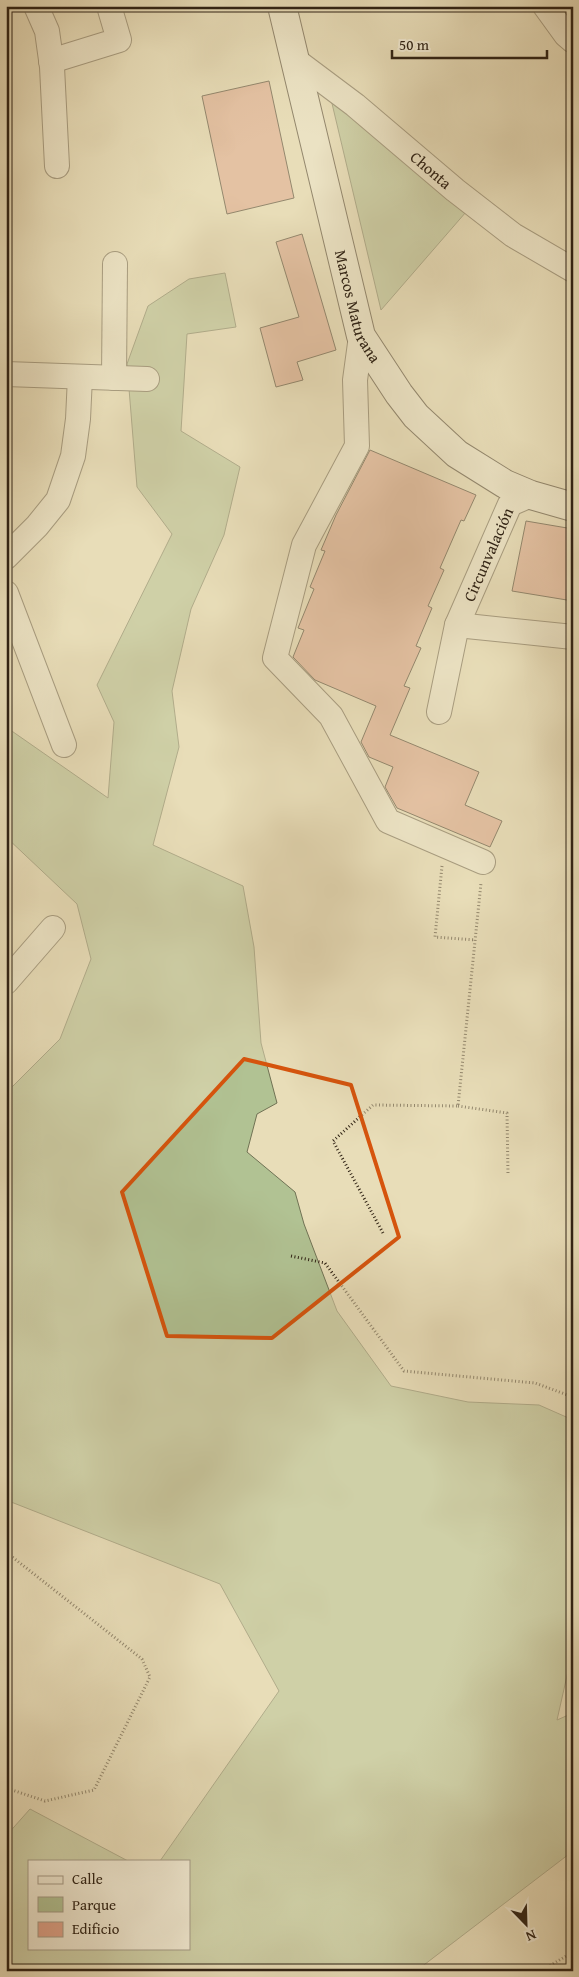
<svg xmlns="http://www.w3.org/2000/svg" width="579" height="1977" viewBox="0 0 579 1977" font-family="'Gentium Book Plus',serif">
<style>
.green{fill:#b1c293;stroke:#707254}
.building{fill:#e0a38a;stroke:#2f2214}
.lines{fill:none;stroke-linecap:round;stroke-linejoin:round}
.street-casing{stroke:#5d513d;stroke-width:26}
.secondary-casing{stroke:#2f2214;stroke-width:30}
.path{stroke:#2f2214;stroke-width:3;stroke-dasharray:1 2.5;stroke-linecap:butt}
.street{stroke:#f0e9d1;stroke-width:24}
.secondary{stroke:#f0e9d1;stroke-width:28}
.marked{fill:none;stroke:#d6540d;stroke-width:4;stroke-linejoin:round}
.labels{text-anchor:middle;stroke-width:4;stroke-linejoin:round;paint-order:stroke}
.street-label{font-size:16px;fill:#2f2214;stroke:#f0e9d1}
</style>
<rect width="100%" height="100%" fill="#e8ddb8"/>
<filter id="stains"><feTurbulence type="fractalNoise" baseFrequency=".004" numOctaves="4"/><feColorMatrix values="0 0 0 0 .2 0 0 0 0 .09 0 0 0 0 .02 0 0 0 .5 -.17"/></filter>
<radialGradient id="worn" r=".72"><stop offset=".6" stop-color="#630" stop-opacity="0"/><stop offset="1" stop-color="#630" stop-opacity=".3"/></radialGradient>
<!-- green -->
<path class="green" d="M330 95 466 212 381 310Z
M225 273 236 327 187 334 181 431 240 467 224 535 191 609 172 691 179 747 153 845 243 886 254 947 261 1043 277 1103 257 1114 247 1152 295 1192 304 1224 337 1311 391 1386 468 1402 539 1405 573 1420V1649L557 1720 573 1713V1851L416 1971H6V1836L30 1809 128 1861H29V1948H189V1861H160L279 1691 220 1584 6 1500V1088H11L60 1039 91 959 77 904 6 837V727L108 798 114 722 97 685 172 534 137 487 127 364 148 306 189 279Z"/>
<!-- building -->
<path class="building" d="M269 81 294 198 227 214 202 96Z
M302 234 336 350 297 362 303 380 276 387 260 328 299 317 276 242Z
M370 450 476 495 464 521 461 520 440 568 444 570 428 606 432 608 416 646 421 648 404 686 410 688 390 735 479 772 465 805 502 821 490 847 397 808 385 787 393 767 369 757 361 742 376 706 315 680 293 657 304 630 298 628 314 589 310 587 325 551 321 550 336 515Z
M526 521 573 529V601L512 591Z"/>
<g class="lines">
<defs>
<g id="street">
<path d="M36 6 47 31 52 67 57 166"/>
<path d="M545 6 566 35 573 41"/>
<path id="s1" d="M295 60 355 105 455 190 513 235 573 270"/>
<path d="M51 61 119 40 109 6"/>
<path d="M361 336 355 380 357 446 304 545 275 658 331 716 388 821 483 862"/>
<path d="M6 374 147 379"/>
<path d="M114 378 115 264"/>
<path d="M6 557 37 526 58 500 73 456 78 419 80 377"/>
<path d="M6 593 64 745"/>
<path d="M457 625 573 637"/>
<path id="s2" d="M439 712 457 625 510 504 531 495"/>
<path d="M6 982 53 928"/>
</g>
<g id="secondary">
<path id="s3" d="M282 6 361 336 399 394 416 416 457 454 505 484 531 495 573 507"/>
</g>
</defs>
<!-- street casing -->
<use href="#street" class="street-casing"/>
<!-- secondary casing -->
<use href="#secondary" class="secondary-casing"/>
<!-- path -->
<path class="path" d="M442 866 435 937 475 940
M458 1106 507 1113 508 1175
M383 1233 333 1141 373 1105 458 1106 481 883
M291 1256 325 1263 404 1371 535 1383 573 1397
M6 1556H11L142 1659 150 1677 94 1790 45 1801 6 1788
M541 1971 573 1952"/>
<!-- street -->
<use href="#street" class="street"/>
<!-- secondary -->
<use href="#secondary" class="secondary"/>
</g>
<!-- marked area -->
<path d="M0 0H579V1977H0ZM244 1059 351 1085 399 1237 272 1338 167 1336 122 1192Z" fill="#e8ddb8" fill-opacity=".55" fill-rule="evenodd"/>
<path class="marked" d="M244 1059 351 1085 399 1237 272 1338 167 1336 122 1192Z"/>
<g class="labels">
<!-- street labels -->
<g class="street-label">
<text dy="6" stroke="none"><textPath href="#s1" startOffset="175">Chonta</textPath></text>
<text dy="6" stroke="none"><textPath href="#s3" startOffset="310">Marcos Maturana</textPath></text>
<text dy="6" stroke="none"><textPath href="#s2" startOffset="166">Circunvalación</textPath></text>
</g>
</g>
<!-- margin -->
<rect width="579" height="1977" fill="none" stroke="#e8ddb8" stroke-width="25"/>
<rect x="8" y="8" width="564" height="1962" fill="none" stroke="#2f2214" stroke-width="2.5"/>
<rect x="12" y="12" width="554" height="1952" fill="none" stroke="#2f2214"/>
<!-- legend -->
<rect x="28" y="1860" width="162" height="90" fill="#f0e9d1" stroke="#a39985"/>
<rect x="38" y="1876" width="25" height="8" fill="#f0e9d1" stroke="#a39985"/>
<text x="72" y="1884" font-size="15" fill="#2f2214">Calle</text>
<rect x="38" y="1897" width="25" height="15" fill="#b1c293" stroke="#a39985"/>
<text x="72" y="1910" font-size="15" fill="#2f2214">Parque</text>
<rect x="38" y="1922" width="25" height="15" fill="#e0a38a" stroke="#a39985"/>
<text x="72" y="1934" font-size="15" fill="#2f2214">Edificio</text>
<!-- north arrow -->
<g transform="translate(526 1924) rotate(157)" stroke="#f0e9d1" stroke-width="4" paint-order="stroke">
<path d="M0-4L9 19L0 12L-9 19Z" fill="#2f2214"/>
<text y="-8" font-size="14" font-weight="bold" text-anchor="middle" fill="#2f2214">N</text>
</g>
<!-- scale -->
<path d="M392 50v8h155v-8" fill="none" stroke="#2f2214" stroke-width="2.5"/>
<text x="399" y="50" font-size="15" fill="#2f2214" stroke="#f0e9d1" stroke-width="4" paint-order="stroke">50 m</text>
<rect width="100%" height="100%" filter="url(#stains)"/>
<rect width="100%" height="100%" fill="url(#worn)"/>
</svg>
